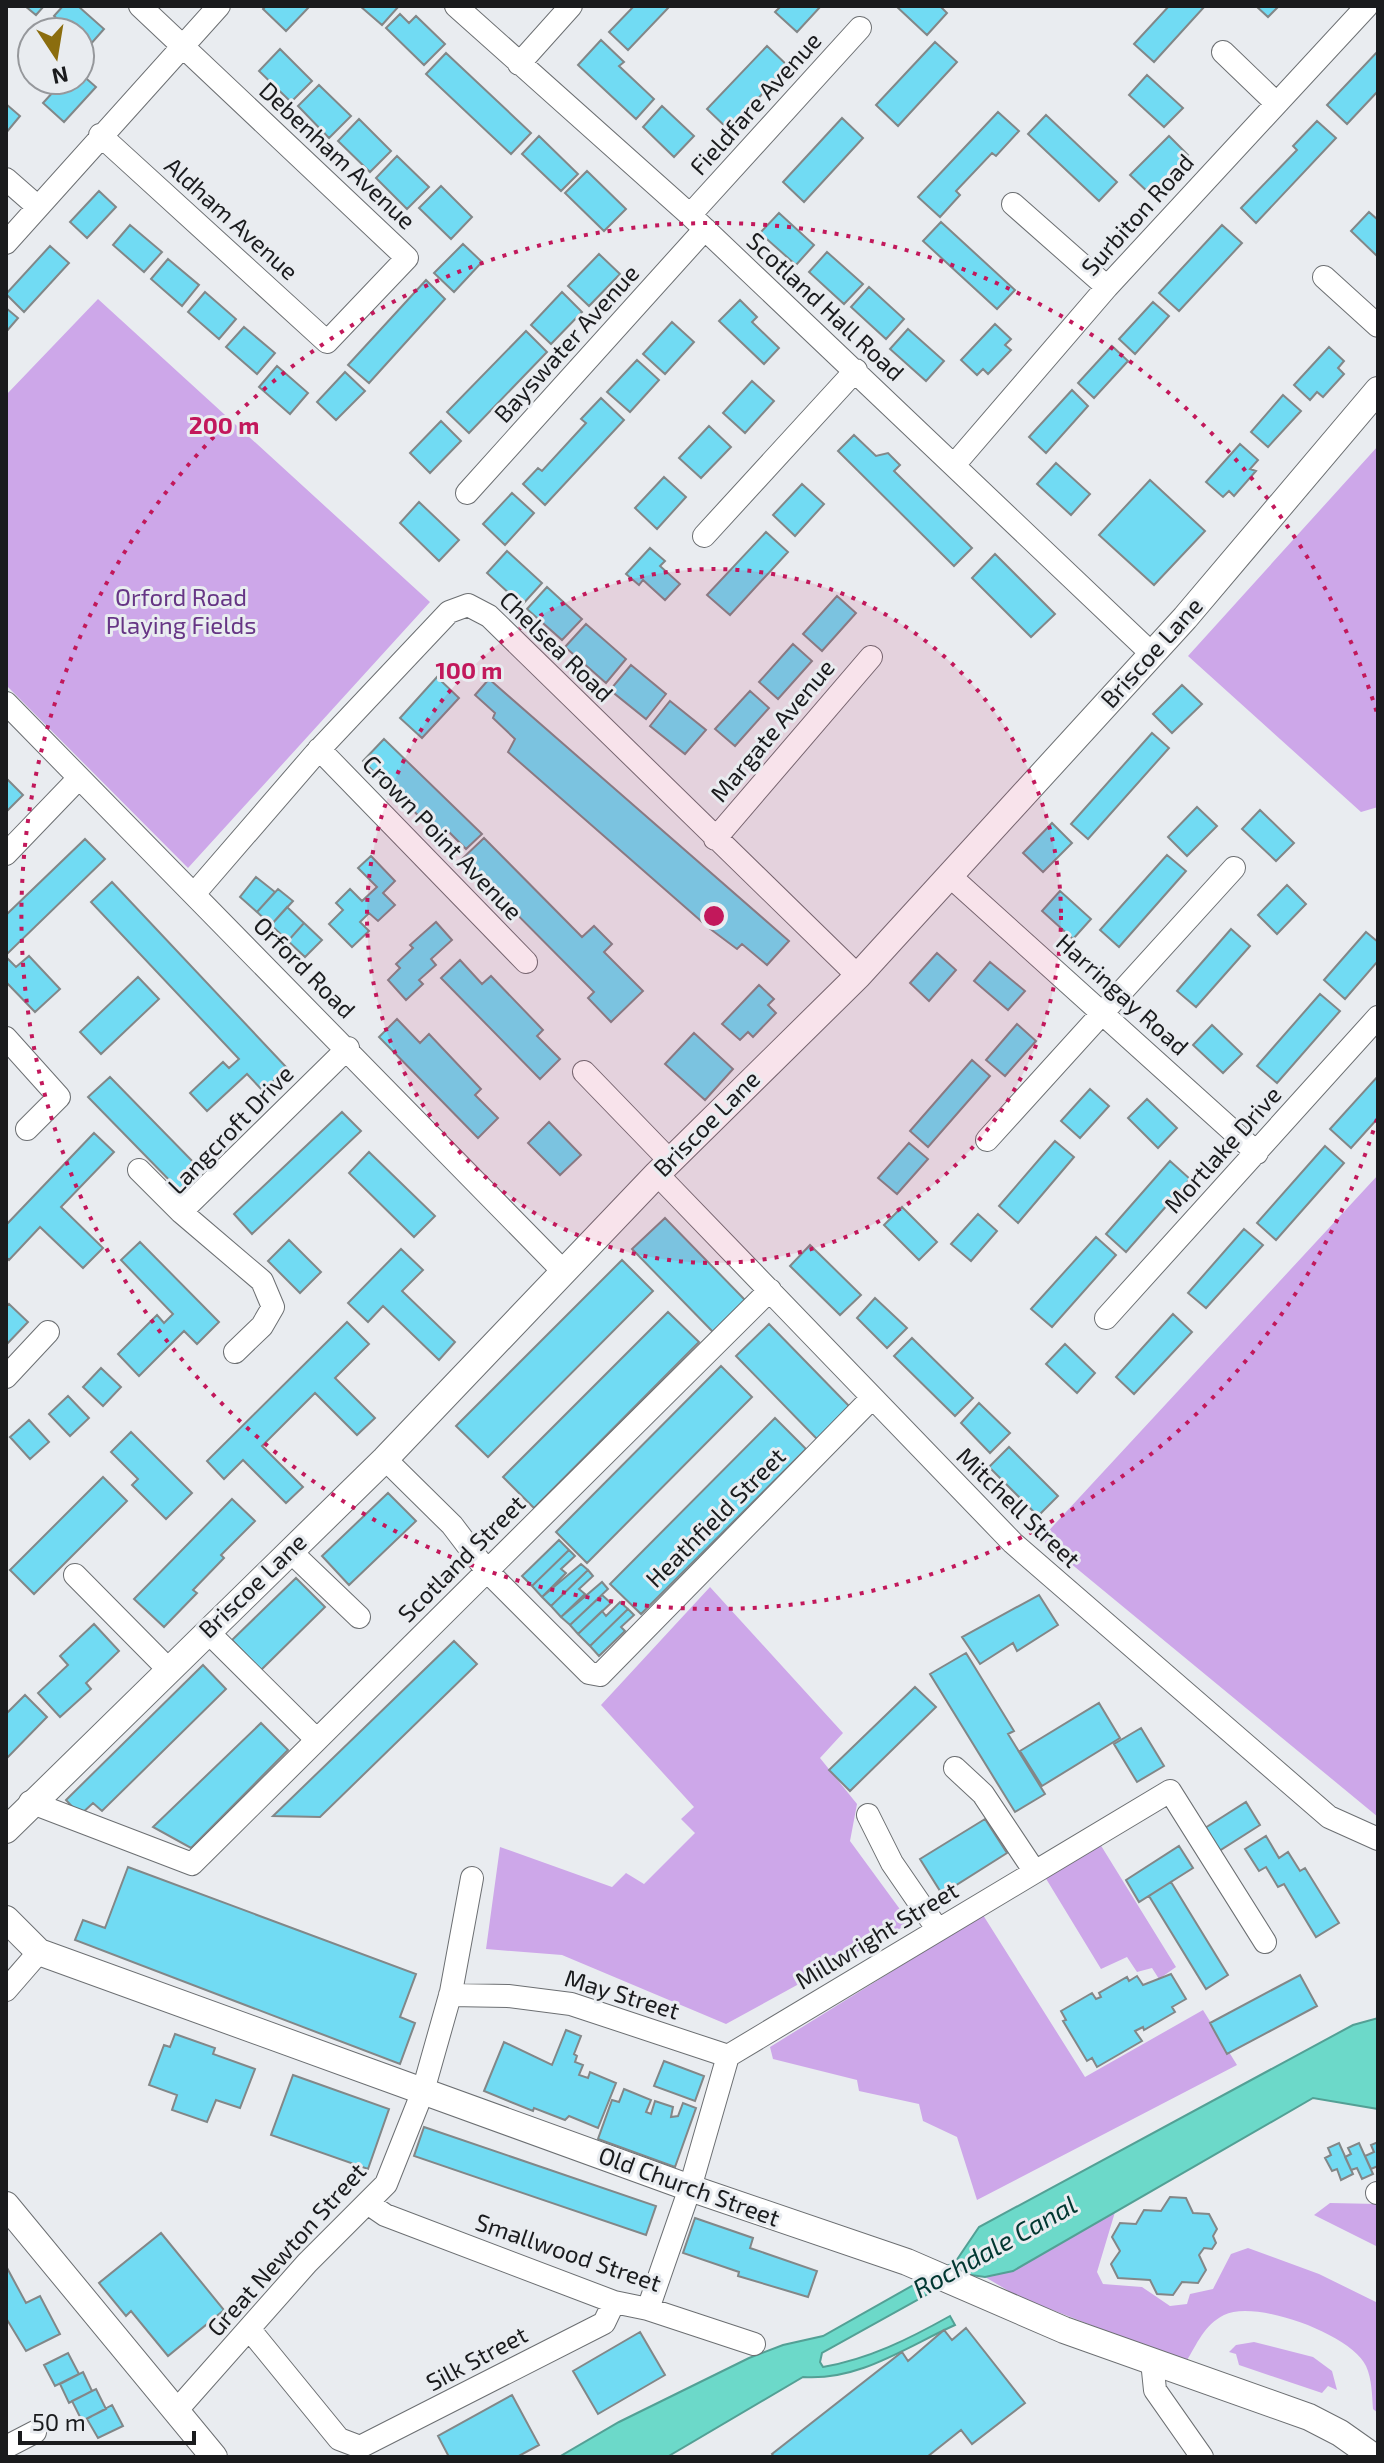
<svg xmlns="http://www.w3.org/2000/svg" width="1384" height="2463" viewBox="0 0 1384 2463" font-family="'Exo 2',sans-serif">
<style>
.green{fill:#cda7e9}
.water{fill:#6cd9c9;stroke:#53a095;stroke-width:2}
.building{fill:#71dbf3;stroke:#828788;stroke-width:2}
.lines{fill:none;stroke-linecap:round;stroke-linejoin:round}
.minor-casing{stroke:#6c6f72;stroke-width:24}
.tertiary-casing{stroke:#6c6f72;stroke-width:28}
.minor{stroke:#fff;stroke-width:22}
.tertiary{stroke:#fff;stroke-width:26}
.ring{fill:none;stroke:#c2185b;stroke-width:4;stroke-dasharray:4 8}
.labels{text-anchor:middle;stroke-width:6;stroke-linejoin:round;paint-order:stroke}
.street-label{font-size:24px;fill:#1a1b1d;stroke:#e9ecf0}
.park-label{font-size:24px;fill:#663585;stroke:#e9ecf0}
.water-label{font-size:26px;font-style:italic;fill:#013731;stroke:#e9ecf0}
.centre{fill:#c2185b;stroke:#e9ecf0;stroke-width:4}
.ring-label{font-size:24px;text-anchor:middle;font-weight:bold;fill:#c2185b;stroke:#e9ecf0;stroke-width:6;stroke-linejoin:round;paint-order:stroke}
</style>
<rect width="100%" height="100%" fill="#e9ecf0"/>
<!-- green -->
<path class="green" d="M98 299 430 602 188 868 6 685V395Z
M1378 446V807L1361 812 1188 656Z
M1378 1175V1817L1041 1539Z
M710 1587 843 1733 820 1758 857 1804 850 1841 910 1923 726 2024 562 1955 486 1949 500 1847 612 1887 626 1873 644 1884 695 1833 681 1819 694 1807 601 1705Z
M1100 1844 1176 1967 1159 1979 1152 1968 1137 1972 1127 1957 1101 1969 1045 1877Z
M983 1915 1085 2077 1203 2010 1237 2065 977 2200 957 2137 923 2121 919 2104 859 2091 857 2080 773 2059 770 2047Z
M1330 2203 1378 2204V2247L1314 2215Z
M1115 2212 1097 2272 1103 2284 1142 2287 1170 2306 1187 2304 1190 2294 1213 2289 1231 2254 1248 2248 1319 2274 1378 2303V2413L1373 2409C1372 2395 1372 2379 1366 2366 1352 2335 1256 2299 1224 2315 1204 2325 1197 2344 1186 2362L1019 2297 985 2277 1013 2271Z
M1254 2342 1313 2357 1332 2371 1337 2390 1328 2386 1322 2393 1239 2365 1236 2354 1229 2352 1236 2345Z"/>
<!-- water -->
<path class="water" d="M1378 2018V2109L1313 2098 1013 2271 985 2277 964 2274 822 2353 820 2362 823 2367C869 2359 909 2339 950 2316L955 2325C906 2347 859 2381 803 2377L667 2457H559L619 2422 749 2358 783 2345 823 2336 956 2261 979 2227 1353 2025Z"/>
<!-- building -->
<path class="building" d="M25 6H44L36 15Z
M63 6H78L104 29 89 46 80 38V32H73L54 16Z
M266 6H310L286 31 263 9Z
M360 6H399L382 25Z
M634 6H670L628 50 609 32Z
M781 6H821L797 32 775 12Z
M896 6H940L947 13 927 35Z
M1169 6H1205L1154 62 1134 44Z
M1256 6H1279L1268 17Z
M400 14 409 23 416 16 445 44 424 65 386 28Z
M601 40 624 62 619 66 654 99 636 119 578 65Z
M935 42 957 62 898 126 876 105Z
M767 46 788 66 729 130 707 109Z
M280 49 312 81 291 102 259 71Z
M1378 51V91L1347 124 1327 105Z
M446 53 531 133 511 154 426 74Z
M80 73 96 87 64 122 43 103 64 80H80Z
M1147 75 1183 108 1164 127 1129 95Z
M319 85 351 116 329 138 298 106Z
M6 104 20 116 6 133Z
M662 106 694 136 674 157 643 127Z
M998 112 1019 131 996 156 992 153 956 191 960 195 940 217 918 197Z
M1046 115 1117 182 1099 201 1028 134Z
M842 118 863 138 804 202 783 182Z
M359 119 391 151 370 172 338 141Z
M1317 121 1336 138 1256 223 1241 208 1297 150 1293 146Z
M539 136 578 174 561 191 522 154Z
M1169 136 1188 155 1150 194 1130 175Z
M397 156 429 187 407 209 376 178Z
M587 171 626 209 604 231 565 193Z
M441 186 472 217 451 239 419 208Z
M99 191 116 207 87 238 70 222Z
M1369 212 1378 220V257L1351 231Z
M779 213 814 245 796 265 760 233Z
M941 222 1015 290 997 309 923 241Z
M130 225 162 252 144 272 113 245Z
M1222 225 1242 243 1179 311 1159 293Z
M463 244 482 262 454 292 434 273Z
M50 246 69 263 24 312 6 294Z
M827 252 863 284 844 304 809 272Z
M599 254 620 274 589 306 568 286Z
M168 259 199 285 182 306 151 279Z
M426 280 445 299 369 383 348 365Z
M869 287 904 319 886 339 851 307Z
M205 292 236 319 219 339 188 312Z
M562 292 582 312 551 344 531 325Z
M740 300 757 317 752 322 779 348 764 364 719 321Z
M1153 302 1169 316 1135 354 1119 339Z
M6 308 18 318 6 332Z
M672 322 694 342 665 374 643 354Z
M995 324 1011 339 1005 345 1011 350 988 374 983 369 977 375 961 360Z
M244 327 275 353 257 374 226 347Z
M908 329 944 361 926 381 890 349Z
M526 331 547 352 469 433 447 412Z
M1112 346 1128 361 1094 398 1078 383Z
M1329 347 1344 361 1338 368 1344 374 1323 397 1317 392 1310 400 1294 385Z
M637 360 659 380 630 412 607 392Z
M277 366 308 393 290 414 259 387Z
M345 372 365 391 336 420 317 402Z
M752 381 774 401 745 433 723 413Z
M1072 390 1088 406 1046 453 1029 437Z
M1283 395 1301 411 1268 447 1251 432Z
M601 398 624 420 545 505 523 484 538 468 542 471 586 423 581 419Z
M441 421 461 441 430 473 410 453Z
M709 426 731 447 701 478 679 458Z
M854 435 876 456 888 453 900 465 894 471 972 548 954 566 838 451Z
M1240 444 1258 460 1250 469 1256 471 1234 496 1229 491 1223 497 1206 482Z
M1056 463 1090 494 1071 515 1037 484Z
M664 477 686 497 657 529 635 508Z
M1150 480 1205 531 1154 585 1099 535Z
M802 484 824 504 795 536 773 515Z
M512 493 534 513 505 545 483 524Z
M419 502 459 540 439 561 400 523Z
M766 532 788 552 730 615 707 595Z
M650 548 665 561 660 566 680 584 665 600 643 580 639 585 626 574Z
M507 551 542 583 522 605 487 573Z
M995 554 1055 614 1031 637 972 578Z
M547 587 582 619 562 640 527 609Z
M837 596 856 613 822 651 803 634Z
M586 624 626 659 606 683 565 647Z
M793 644 812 661 778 699 759 682Z
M631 665 666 694 646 719 610 690Z
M437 677 459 698 422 738 400 718Z
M489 679 789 941 767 965 742 944 737 949 709 928 508 752 515 739 493 718 495 713 475 695Z
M1182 685 1202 704 1172 733 1153 714Z
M750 691 769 708 735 746 715 729Z
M670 701 706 730 685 754 650 726Z
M1152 733 1169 748 1088 839 1071 824Z
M384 739 482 834 466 849 447 830 440 837 363 761Z
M6 778 23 795 6 812Z
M1197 807 1217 826 1187 856 1168 837Z
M1260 810 1294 843 1276 861 1242 829Z
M1052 823 1072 843 1043 872 1023 853Z
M484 838 582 937 594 926 612 944 604 952 643 991 611 1022 588 998 594 992 462 859Z
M85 839 105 859 6 955V915Z
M1167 855 1186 871 1119 947 1100 930Z
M371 856 395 881 383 893 395 905 378 921 369 913 360 922 369 931 352 947 329 924 343 910 336 903 350 889 362 901 377 887 358 868Z
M256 877 275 892 257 912 240 897Z
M112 882 287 1068 263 1091 247 1074 207 1111 190 1093 223 1062 229 1068 239 1059 91 902Z
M1287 885 1306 904 1277 934 1258 915Z
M278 889 293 901 271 925 257 912Z
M1060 891 1091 919 1073 939 1042 911Z
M287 907 304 923 288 941 271 925Z
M436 922 452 940 431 959 436 965 419 980 423 984 406 1000 388 980 400 968 396 964 413 948 410 945Z
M304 923 322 940 305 957 288 941Z
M1231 929 1250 946 1196 1007 1177 991Z
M1366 932 1378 942V961L1345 999 1324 980Z
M937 953 956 970 929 1001 910 983Z
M29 956 60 989 35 1012 6 982V957L16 967Z
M460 960 482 984 491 976 543 1030 537 1036 560 1059 540 1079 441 978Z
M990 962 1025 991 1008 1010 974 981Z
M138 977 159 999 101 1054 80 1032Z
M759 985 774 999 768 1005 776 1013 753 1037 748 1032 740 1040 722 1024Z
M1320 994 1340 1011 1277 1083 1257 1066Z
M397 1019 420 1043 429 1034 481 1089 475 1095 498 1118 478 1138 379 1037Z
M1017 1024 1036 1041 1005 1076 986 1060Z
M1212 1025 1242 1054 1223 1073 1193 1045Z
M694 1033 733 1069 705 1100 665 1064Z
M972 1060 990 1076 928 1147 910 1131Z
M1378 1076V1118L1351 1148 1330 1129Z
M110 1077 200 1169 179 1190 88 1097Z
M1090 1089 1109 1106 1080 1138 1061 1121Z
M1147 1099 1177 1128 1158 1148 1128 1118Z
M342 1112 361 1131 252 1234 234 1214Z
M549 1122 581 1155 560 1175 528 1143Z
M94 1133 114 1152 61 1207 103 1248 83 1268 40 1227 9 1260 6 1257V1225Z
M1055 1141 1074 1157 1018 1223 999 1206Z
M909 1143 928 1159 897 1194 878 1178Z
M1325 1146 1344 1163 1276 1240 1257 1223Z
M369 1152 435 1216 414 1237 349 1173Z
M1170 1161 1190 1179 1126 1252 1106 1234Z
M902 1207 937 1242 919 1260 884 1225Z
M978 1214 997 1231 971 1261 951 1244Z
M665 1218 746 1301 714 1333 632 1249Z
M1244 1229 1263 1245 1206 1308 1188 1293Z
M1096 1237 1116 1255 1052 1327 1031 1309Z
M289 1240 321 1272 300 1293 268 1261Z
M140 1242 219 1322 197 1344 184 1331 139 1376 118 1354 157 1315 164 1323 173 1314 121 1260Z
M810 1245 861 1295 840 1315 790 1266Z
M401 1249 423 1270 402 1291 455 1342 439 1360 383 1306 368 1322 348 1303Z
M622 1260 653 1291 488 1457 456 1426Z
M875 1298 907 1328 887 1348 857 1318Z
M9 1304 28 1322 6 1345V1307Z
M668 1312 699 1342 534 1508 503 1477Z
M1173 1314 1192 1332 1134 1394 1116 1377Z
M347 1322 369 1344 335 1378 375 1418 357 1435 315 1393 262 1446 303 1487 286 1503 243 1460 224 1479 207 1461Z
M769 1324 850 1407 817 1439 736 1356Z
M912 1338 973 1398 955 1416 894 1356Z
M1065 1344 1095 1373 1077 1393 1046 1364Z
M721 1366 752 1397 587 1563 556 1532Z
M101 1368 121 1387 103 1406 83 1387Z
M68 1396 89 1418 70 1436 49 1414Z
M979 1403 1010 1433 990 1453 961 1423Z
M775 1418 806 1449 641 1614 610 1584Z
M29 1420 49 1442 30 1459 10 1437Z
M131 1432 192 1493 166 1519 132 1485 138 1479 111 1452Z
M1009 1447 1058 1496 1038 1516 989 1467Z
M103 1477 127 1501 34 1594 10 1570Z
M388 1493 416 1521 349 1585 322 1556Z
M232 1499 255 1521 221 1555 224 1558 193 1590 197 1593 164 1627 134 1599Z
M559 1540 569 1550 532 1586 522 1576Z
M569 1550 575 1556 561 1569 566 1573 542 1597 532 1586Z
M581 1564 588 1570 551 1606 542 1597Z
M588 1570 593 1576 579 1589 585 1594 561 1617 551 1606Z
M296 1578 325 1607 261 1670 232 1640Z
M602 1582 608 1589 570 1625 561 1617Z
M602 1595 611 1603 578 1634 570 1625Z
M1039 1595 1058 1625 1017 1651 1013 1643 980 1664 962 1637Z
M620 1602 628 1609 590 1646 578 1634 602 1611 606 1616Z
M628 1609 634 1615 621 1627 625 1631 599 1656 590 1646Z
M94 1624 119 1651 86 1683 91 1689 60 1717 38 1693 68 1665 60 1656Z
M454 1641 477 1664 320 1817 273 1816Z
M966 1653 1014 1731 1008 1734 1045 1794 1015 1812 930 1674Z
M203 1665 226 1689 102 1811 93 1803 80 1815 66 1800Z
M915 1687 936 1707 850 1791 829 1770Z
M25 1695 47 1717 6 1759V1714Z
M1099 1703 1120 1738 1042 1786 1020 1751Z
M261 1723 288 1750 191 1848 153 1827Z
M1141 1728 1164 1766 1137 1782 1114 1744Z
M1246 1802 1260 1825 1219 1851 1205 1828Z
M985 1819 1007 1853 942 1894 920 1859Z
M1266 1836 1279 1858 1288 1852 1300 1871 1305 1868 1339 1923 1316 1937 1284 1884 1278 1887 1266 1867 1259 1871 1245 1849Z
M1179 1846 1193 1868 1139 1902 1126 1880Z
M128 1867 416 1974 400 2017 415 2023 400 2064 75 1940 83 1920 105 1928Z
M1171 1882 1228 1975 1206 1989 1149 1896Z
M1171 1974 1186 1999 1172 2007 1175 2012 1144 2030 1143 2027 1135 2031 1142 2041 1097 2067 1092 2058 1087 2061 1063 2021 1066 2020 1061 2011 1092 1993 1096 1999 1101 1997 1099 1993 1127 1977 1129 1981 1137 1976 1143 1985Z
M1300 1975 1317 2006 1227 2054 1210 2023Z
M566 2030 581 2036 574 2054 577 2056 575 2062 583 2065 579 2075 588 2078 590 2072 616 2083 598 2128 569 2116 565 2120 534 2108 533 2111 484 2091 504 2042 552 2065Z
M175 2034 215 2048 213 2054 255 2069 240 2108 216 2100 207 2122 172 2110 177 2095 149 2085 164 2045 170 2047Z
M664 2061 704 2076 695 2101 654 2086Z
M293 2075 389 2109 368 2169 271 2135Z
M624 2089 651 2100 646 2112 651 2114 655 2101 673 2107 671 2117 678 2116 683 2103 696 2108 675 2167 598 2139 612 2100 619 2102Z
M424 2127 656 2206 646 2235 414 2156Z
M1378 2142V2166L1371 2169 1365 2156 1374 2152 1371 2145Z
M1339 2143 1353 2174 1341 2180 1337 2169 1332 2171 1325 2158 1331 2155 1328 2148Z
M1359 2143 1373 2174 1362 2179 1357 2168 1351 2170 1345 2157 1351 2154 1348 2148Z
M1170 2197 1186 2198 1193 2213 1209 2214 1217 2229 1213 2236 1216 2243 1212 2249 1204 2248 1199 2255 1206 2270 1198 2283 1182 2282 1173 2295 1157 2294 1150 2280 1118 2278 1111 2264 1120 2251 1112 2237 1120 2223 1136 2224 1144 2210 1161 2211Z
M695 2218 753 2238 750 2248 817 2271 808 2297 738 2276 739 2272 683 2253Z
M161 2233 224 2310 168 2356 131 2311 126 2316 99 2283Z
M6 2266 26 2303 40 2296 60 2334 26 2351 6 2318Z
M966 2328 1025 2403 972 2444 961 2430 927 2457H774L772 2454 902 2352 908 2361 944 2330 952 2340Z
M640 2332 665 2375 598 2414 573 2371Z
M68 2353 79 2374 55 2386 44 2365Z
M83 2372 92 2391 69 2403 60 2384Z
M96 2389 106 2409 82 2421 72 2401Z
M512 2395 539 2445 517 2457H449L438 2436Z
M112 2405 123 2426 98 2438 87 2419Z"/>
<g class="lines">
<defs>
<path id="minor" d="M456 6 690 215 1151 653
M1223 52 1275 102
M519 64 571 6
M100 135 327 342 407 258 140 6
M6 179 38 207
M1013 204 1107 287
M690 215 860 28
M6 243 219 6
M1324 277 1378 326
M954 465 1107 287 1367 6
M467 493 705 229
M704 536 856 370
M6 703 563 1271
M319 749 526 962
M715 839 871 657
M6 854 79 778
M951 877 1257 1153
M194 894 315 754 449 612 468 605 489 616 858 976
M6 1038 59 1097 27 1129
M584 1072 671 1162
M987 1140 1234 868
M139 1170 181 1212
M657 1174 1013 1543 1329 1817 1378 1839
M1106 1318 1378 1017
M235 1352 262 1326 273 1307 262 1281 181 1212 348 1048
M6 1377 48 1332
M385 1459 452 1525 487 1571 589 1673 600 1675 871 1399
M290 1551 359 1617
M75 1575 168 1669
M207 1631 316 1739
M955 1768 983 1794 1035 1872
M30 1802 192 1864 770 1290
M868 1815 892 1863 938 1930
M6 1990 39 1952
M450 1995 508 1996 571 2004 728 2056
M1377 2193H1378
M369 2204 385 2215 614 2302 648 2309 754 2344
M648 2309 690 2188 728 2056 1170 1791 1265 1942
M250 2330 339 2439 360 2447 604 2323 614 2302
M1152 2361 1155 2390 1202 2457
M176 2411 307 2263 386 2184 423 2091 451 1992 472 1878
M6 2447 35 2432"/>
<path id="tertiary" d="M6 1830 385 1459 657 1174 858 976 1185 618 1378 390
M6 1919 39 1952 690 2188 907 2262 1064 2330 1309 2417 1340 2433 1374 2457
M6 2205 214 2457"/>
</defs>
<!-- minor casing -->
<use href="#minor" class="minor-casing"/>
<!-- tertiary casing -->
<use href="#tertiary" class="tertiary-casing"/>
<!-- minor -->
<use href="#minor" class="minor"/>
<!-- tertiary -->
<use href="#tertiary" class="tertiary"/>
</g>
<!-- distance rings -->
<circle cx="714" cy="916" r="347" fill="#c2185b" fill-opacity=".12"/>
<g class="ring">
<circle cx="714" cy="916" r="347"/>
<path d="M1377 1119A693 693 0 1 1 1377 713"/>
</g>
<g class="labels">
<!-- street labels -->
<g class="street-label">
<text transform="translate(756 104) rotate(-48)" y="8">Fieldfare Avenue</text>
<text transform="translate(337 156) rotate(43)" y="8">Debenham Avenue</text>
<text transform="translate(1138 215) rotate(-48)" y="8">Surbiton Road</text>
<text transform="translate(231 219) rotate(42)" y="8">Aldham Avenue</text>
<text transform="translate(825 307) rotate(43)" y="8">Scotland Hall Road</text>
<text transform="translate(567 344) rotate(-48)" y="8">Bayswater Avenue</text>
<text transform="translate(556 647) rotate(44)" y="8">Chelsea Road</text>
<text transform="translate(1152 653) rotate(-48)" y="8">Briscoe Lane</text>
<text transform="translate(773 731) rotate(-50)" y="8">Margate Avenue</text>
<text transform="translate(442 838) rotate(46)" y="8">Crown Point Avenue</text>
<text transform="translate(304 968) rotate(45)" y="8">Orford Road</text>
<text transform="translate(1122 995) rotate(42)" y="8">Harringay Road</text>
<text transform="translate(707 1124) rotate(-45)" y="8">Briscoe Lane</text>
<text transform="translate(231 1130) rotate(-46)" y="8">Langcroft Drive</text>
<text transform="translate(1223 1150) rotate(-48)" y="8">Mortlake Drive</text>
<text transform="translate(1018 1508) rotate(44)" y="8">Mitchell Street</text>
<text transform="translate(716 1518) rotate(-45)" y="8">Heathfield Street</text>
<text transform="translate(462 1559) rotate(-45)" y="8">Scotland Street</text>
<text transform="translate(253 1586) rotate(-44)" y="8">Briscoe Lane</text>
<text transform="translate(877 1936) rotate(-31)" y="8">Millwright Street</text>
<text transform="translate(622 1995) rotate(17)" y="8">May Street</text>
<text transform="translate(689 2187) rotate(20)" y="8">Old Church Street</text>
<text transform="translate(287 2250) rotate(-48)" y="8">Great Newton Street</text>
<text transform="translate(568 2253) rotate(19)" y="8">Smallwood Street</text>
<text transform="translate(477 2359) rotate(-28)" y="8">Silk Street</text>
</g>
<!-- park labels -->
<g class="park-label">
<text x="181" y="606">Orford Road<tspan x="181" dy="28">Playing Fields</tspan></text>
</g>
<!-- water labels -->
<g class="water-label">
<text transform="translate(995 2247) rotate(-29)" y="9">Rochdale Canal</text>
</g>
</g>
<circle cx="714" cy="916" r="12" class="centre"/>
<g class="ring-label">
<text x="224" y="434">200 m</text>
<text x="469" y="679">100 m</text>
</g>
<!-- border -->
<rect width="1384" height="2463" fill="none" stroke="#1a1b1d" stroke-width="16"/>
<!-- north arrow -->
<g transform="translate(56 56) rotate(168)"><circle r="38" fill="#e9ecf0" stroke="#96989c" stroke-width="2"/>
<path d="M0-6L14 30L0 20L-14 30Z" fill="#8b6d0e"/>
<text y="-12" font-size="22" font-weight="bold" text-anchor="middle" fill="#1a1b1d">N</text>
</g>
<!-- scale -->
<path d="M20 2431v12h174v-12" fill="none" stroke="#1a1b1d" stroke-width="4"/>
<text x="32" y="2431" font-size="24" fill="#1a1b1d" stroke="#e9ecf0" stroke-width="6" paint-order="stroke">50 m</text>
</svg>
